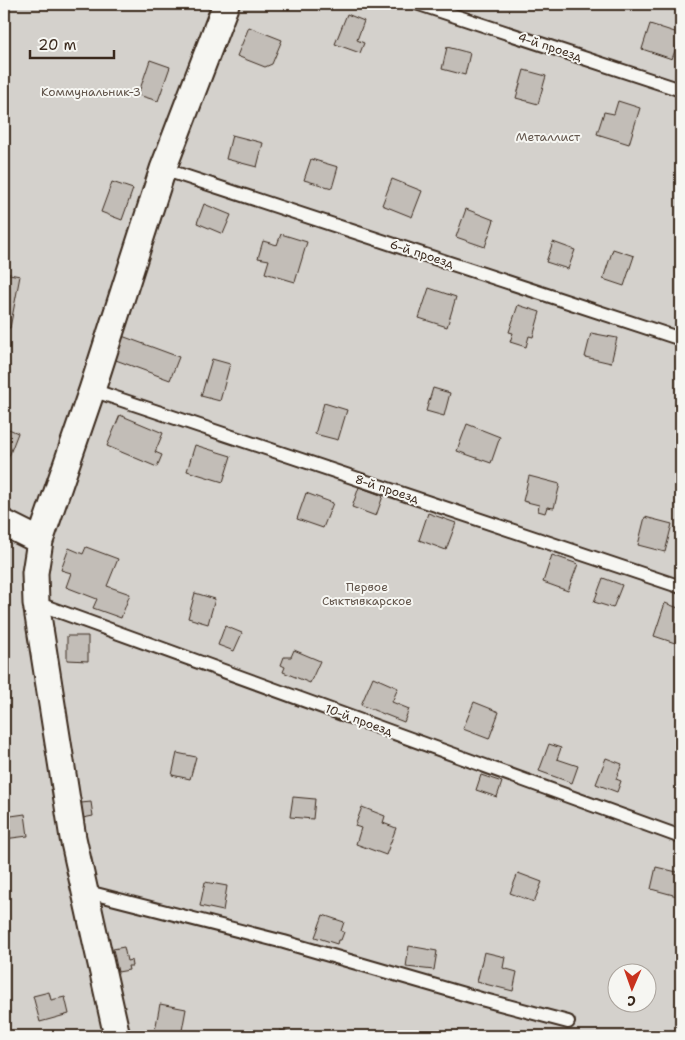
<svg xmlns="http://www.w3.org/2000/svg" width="685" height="1040" viewBox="0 0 685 1040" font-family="'Shantell Sans',sans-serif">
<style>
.garden{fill:#d4d1cc;stroke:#887e75;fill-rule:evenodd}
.building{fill:#c2bdb7;stroke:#3b2a1e}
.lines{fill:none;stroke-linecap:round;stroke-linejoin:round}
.service-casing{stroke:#3b2a1e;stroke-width:16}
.minor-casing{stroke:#3b2a1e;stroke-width:29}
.service{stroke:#f6f6f2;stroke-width:12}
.minor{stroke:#f6f6f2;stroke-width:25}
.labels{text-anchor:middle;stroke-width:4;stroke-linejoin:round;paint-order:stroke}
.street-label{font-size:12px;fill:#3b2a1e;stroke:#f6f6f2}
.park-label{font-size:12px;fill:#61544a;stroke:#f6f6f2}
</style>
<rect width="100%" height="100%" fill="#efeeea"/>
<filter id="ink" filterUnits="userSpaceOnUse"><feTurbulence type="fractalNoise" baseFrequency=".02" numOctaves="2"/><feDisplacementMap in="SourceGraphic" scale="10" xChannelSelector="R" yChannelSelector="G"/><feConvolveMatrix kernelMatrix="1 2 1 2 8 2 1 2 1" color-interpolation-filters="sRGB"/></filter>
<g filter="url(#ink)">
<!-- garden -->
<path class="garden" d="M4 4H681V1036H4ZM618 972H648V1002H618Z"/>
<!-- building -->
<path class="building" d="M347 14 364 21 357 40 364 43 360 53 335 44Z
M650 24 681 34 672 59 642 49Z
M249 27 282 40 272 64 265 67 237 56Z
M447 47 470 53 465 75 442 69Z
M150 60 170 67 158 101 138 95Z
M524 70 546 76 538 104 516 98Z
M618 101 640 108 629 144 597 134 604 112 614 114Z
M232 135 263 143 257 167 226 159Z
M311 159 338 167 332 188 304 180Z
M392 179 422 191 412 217 382 205Z
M112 182 133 189 122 220 101 212Z
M204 204 231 215 223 234 197 223Z
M466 209 494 220 485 247 456 237Z
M281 234 307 242 295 282 265 273 269 260 258 258 263 241 277 245Z
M553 242 575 250 568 269 546 262Z
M613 249 634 256 624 286 603 279Z
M4 273 20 276 10 328 4 327Z
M429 288 456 297 447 327 419 318Z
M518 305 540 312 533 337 529 336 526 347 510 342 513 333 509 332Z
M591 333 617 338 611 363 585 357Z
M122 336 179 357 170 380 113 359Z
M212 359 230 364 220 401 201 396Z
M433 388 450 393 444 416 426 411Z
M324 403 347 410 338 440 315 434Z
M120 415 163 433 155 452 162 455 157 467 107 446Z
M467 424 500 437 491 463 457 451Z
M4 427 18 433 4 469Z
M195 445 231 456 223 482 187 471Z
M529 476 560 484 554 508 547 507 545 513 538 511 539 505 523 501Z
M359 487 383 496 376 516 352 507Z
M306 493 333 503 323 528 297 519Z
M428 513 456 523 446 550 419 540Z
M645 517 672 524 665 552 638 545Z
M86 547 118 559 107 586 130 594 121 618 93 608 97 599 66 587 71 573 61 570 69 548 83 554Z
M552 555 578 564 568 591 543 582Z
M603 578 622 585 613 608 594 602Z
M195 593 215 599 208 624 188 618Z
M665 603 681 609 680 627H681V639L677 638 675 643 654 636Z
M225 626 242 633 234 651 218 645Z
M67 636H88V661L67 660Z
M294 650 320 661 310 683 283 672 285 667 281 665 284 657H291Z
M373 677 398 688 392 702 409 709 404 722 361 705Z
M474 702 499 712 489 739 463 729Z
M549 744 561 748 557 759 578 766 572 783 539 771Z
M177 753 196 757 190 779 172 775Z
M606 758 622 764 616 779 621 781 617 792 596 784Z
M481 775 502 782 497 797 476 790Z
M293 797 315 799 313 819 290 817Z
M91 802 93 816 83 818 81 803Z
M362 807 385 816 383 823 396 828 386 855 356 844 361 828 355 826Z
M25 814 28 836 4 839V817Z
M656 867 681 873 677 896 651 889Z
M518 873 542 882 534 902 510 893Z
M205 882 227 886 223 911 200 906Z
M323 915 344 922 341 931 344 932 341 940H338L337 944 315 937Z
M409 946 437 951 434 970 406 967Z
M124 947 127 961 131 960 132 966H128L129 970 118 972 113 949Z
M484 952 505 957 503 968 517 972 513 991 477 982Z
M49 992 51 1000 65 997 69 1014 40 1022 33 996Z
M160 1004 186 1009 181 1036H154Z
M280 1030 300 1036H279Z"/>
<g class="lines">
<defs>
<path id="service" d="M419 4 681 90
M163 169 681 339
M92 390 681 587
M36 603 681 837
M84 891 284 942 481 999 568 1022"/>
<path id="minor" d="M4 523 40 541
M117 1036 73 838 36 603 35 573 40 541 92 390 163 169 226 4"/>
</defs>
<!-- service casing -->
<use href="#service" class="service-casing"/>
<!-- minor casing -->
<use href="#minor" class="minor-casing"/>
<!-- service -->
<use href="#service" class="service"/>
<!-- minor -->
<use href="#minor" class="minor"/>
</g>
</g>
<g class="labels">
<!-- street labels -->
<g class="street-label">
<text transform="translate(550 47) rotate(18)" y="4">4-й проезд</text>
<text transform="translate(422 254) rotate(18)" y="4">6-й проезд</text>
<text transform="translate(387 489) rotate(18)" y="4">8-й проезд</text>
<text transform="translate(359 720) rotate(20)" y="4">10-й проезд</text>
</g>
<!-- park labels -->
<g class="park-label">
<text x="91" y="96">Коммунальник-3</text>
<text x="548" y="141">Металлист</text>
<text x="367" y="591">Первое<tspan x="367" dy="14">Сыктывкарское</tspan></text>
</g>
</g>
<!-- margin -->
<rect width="685" height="1040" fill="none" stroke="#f6f6f2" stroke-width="20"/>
<rect x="10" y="10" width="665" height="1020" fill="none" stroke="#3b2a1e" stroke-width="2" filter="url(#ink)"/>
<!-- north arrow -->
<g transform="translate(632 988) rotate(182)"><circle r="24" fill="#f6f6f2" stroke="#aba49d"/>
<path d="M0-4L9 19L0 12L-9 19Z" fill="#c8321e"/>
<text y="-8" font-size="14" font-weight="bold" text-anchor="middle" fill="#3b2a1e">С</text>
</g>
<!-- scale -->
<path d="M30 50v8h84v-8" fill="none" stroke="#3b2a1e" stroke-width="2.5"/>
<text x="38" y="50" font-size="15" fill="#3b2a1e" stroke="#f6f6f2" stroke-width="4" paint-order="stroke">20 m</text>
</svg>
